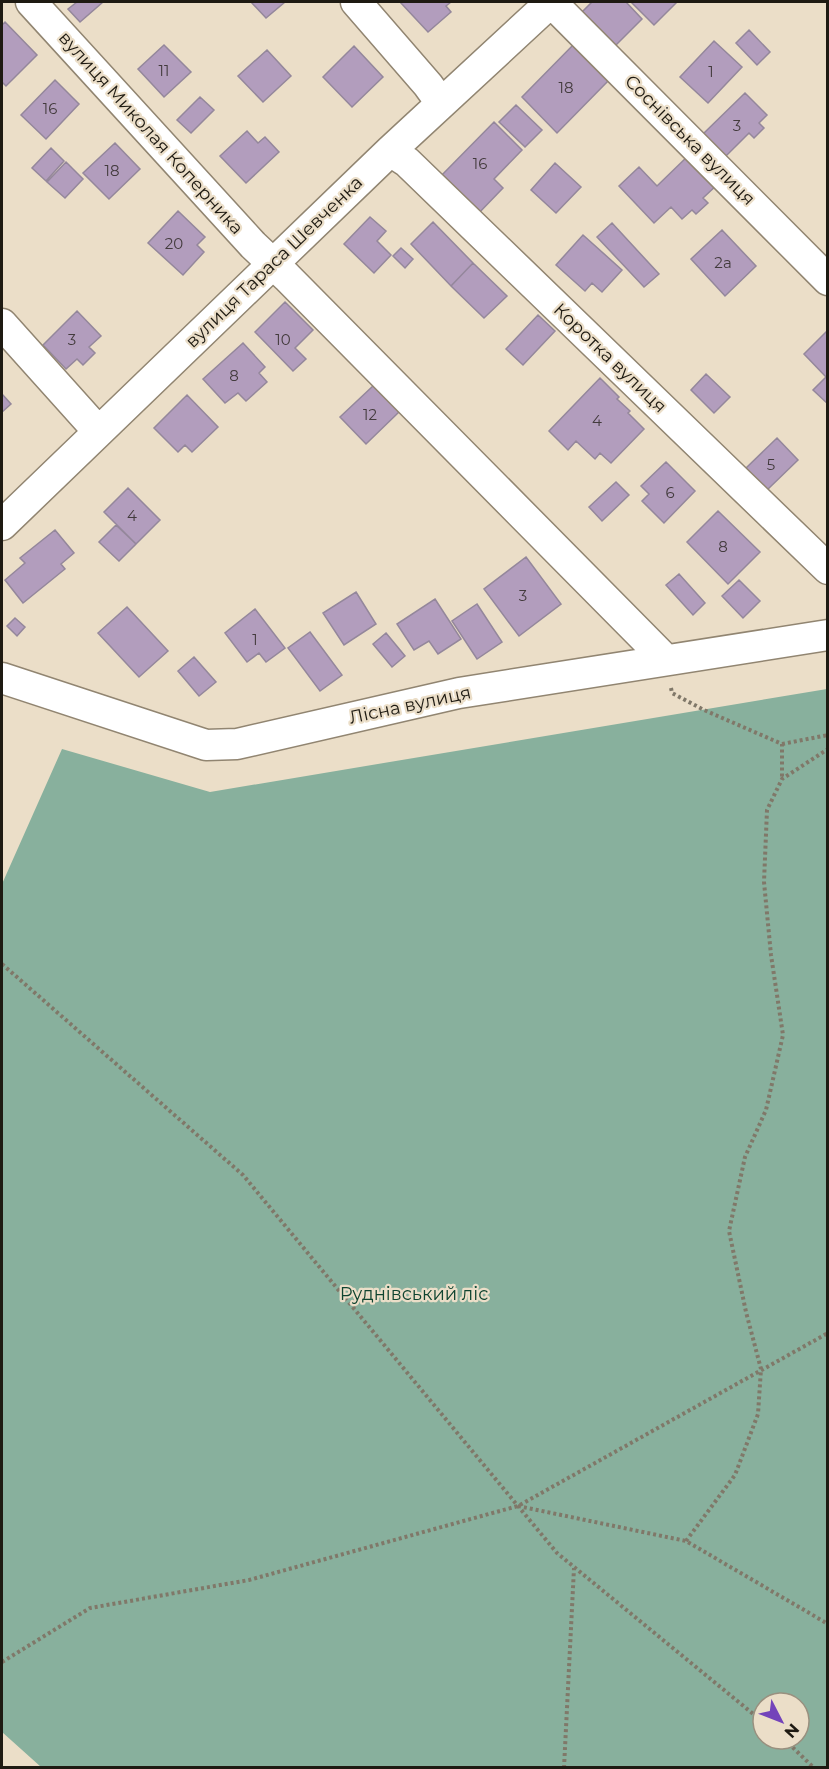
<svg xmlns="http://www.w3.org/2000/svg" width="829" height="1769" viewBox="0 0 829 1769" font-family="Montserrat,sans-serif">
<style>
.forest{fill:#88b09d;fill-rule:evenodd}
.building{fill:#b29dbd;stroke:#94879b;stroke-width:1.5}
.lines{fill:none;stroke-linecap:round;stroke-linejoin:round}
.minor-casing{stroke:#918571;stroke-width:33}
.path{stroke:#807869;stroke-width:4;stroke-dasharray:3 3;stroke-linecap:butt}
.minor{stroke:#fff;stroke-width:30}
.labels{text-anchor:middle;stroke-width:4.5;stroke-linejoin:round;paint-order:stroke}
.number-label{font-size:15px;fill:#433b3d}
.street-label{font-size:18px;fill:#1e1a12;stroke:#ebdec8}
.park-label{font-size:18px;fill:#0f4430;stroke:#ebdec8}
</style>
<rect width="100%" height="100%" fill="#ebdec8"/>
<!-- forest -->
<path class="forest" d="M827 689V1767H41L2 1732V884L62 749 210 792ZM763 1703H799V1739H763Z"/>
<!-- building -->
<path class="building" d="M77 2H103L80 22 68 9Z
M251 2H285L266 18Z
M400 2H451L446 6 451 12 428 32Z
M592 2H626L642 19 612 49 578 16Z
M631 2H677L654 25Z
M5 22 37 55 6 86 2 82V25Z
M749 30 770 52 757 65 736 43Z
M714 41 742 67 708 103 680 77Z
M575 43 610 79 557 133 522 97Z
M164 45 191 72 164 97 138 69Z
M354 46 383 77 352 107 323 77Z
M267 50 291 76 263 102 238 76Z
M55 80 79 104 46 139 21 115Z
M745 93 767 115 759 123 764 128 754 138 749 133 725 157 703 134Z
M200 97 214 110 191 133 177 120Z
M516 105 542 130 525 147 499 122Z
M494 122 522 150 494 179 503 188 476 216 438 179Z
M247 131 258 143 265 137 279 152 246 183 220 156Z
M115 143 140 169 109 199 83 173Z
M51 148 64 161 46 181 32 168Z
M691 153 719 183 703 198 708 203 696 214 692 210 682 219 671 207 654 223 619 186 639 167 657 186Z
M66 162 83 179 65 198 47 182Z
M555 163 581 187 556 213 531 190Z
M178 211 205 237 197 245 204 252 183 275 148 243Z
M370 217 386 231 377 241 391 255 374 273 344 244Z
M433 222 473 263 451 286 411 244Z
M612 223 659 274 644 287 597 237Z
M722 230 756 266 725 296 691 259Z
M583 235 622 270 602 292 592 283 585 291 556 265Z
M401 248 413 259 405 268 393 256Z
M473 263 507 296 484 318 451 286Z
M285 302 313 330 295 348 306 359 293 371 255 332Z
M77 311 101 336 89 347 95 353 83 365 77 359 66 369 43 345Z
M538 315 555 331 523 365 506 349Z
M828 330V404L813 390 826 377 804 354Z
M243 343 265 367 259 373 267 382 246 401 238 393 225 403 203 379Z
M706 374 730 397 714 413 691 390Z
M600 378 619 397 617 399 630 411 628 413 644 429 611 463 600 453 595 459 576 441 568 450 549 431Z
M374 385 399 412 366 444 340 417Z
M2 394 11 404 2 412Z
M187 395 218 427 192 452 185 445 178 452 154 428Z
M777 438 798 460 766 491 745 469Z
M666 462 695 491 664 523 642 501 649 494 641 486Z
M616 482 629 495 602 521 589 507Z
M128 488 160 520 136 544 104 512Z
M718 511 760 552 728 584 687 542Z
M116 525 136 544 119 561 99 542Z
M55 530 74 553 61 564 65 569 23 603 5 580 25 563 20 558Z
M526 557 561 604 519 636 484 589Z
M679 574 705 603 693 615 666 585Z
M739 580 760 601 743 618 722 596Z
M356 592 376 624 344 645 323 613Z
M435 599 461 639 438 654 429 641 414 650 397 624Z
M477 604 502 642 477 659 452 621Z
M127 607 168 651 139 677 98 633Z
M255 609 285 648 266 662 259 653 247 662 225 633Z
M15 618 25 627 17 636 7 626Z
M310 632 342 675 320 691 288 648Z
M386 633 405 656 392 667 373 644Z
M194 657 216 682 199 696 178 671Z"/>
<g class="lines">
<defs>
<path id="minor" d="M31 2 253 245 287 277 666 660
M356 2 428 85 441 103
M551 2 828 280
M390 151 407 162 828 569
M2 324 98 431
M2 525 390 151 551 2
M2 678 206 745 237 744 459 693 828 635"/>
</defs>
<!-- minor casing -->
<use href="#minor" class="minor-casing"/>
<!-- path -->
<path class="path" d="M671 688 672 693 704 710 782 744V778
M782 744 828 735
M2 964 243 1175 557 1553 763 1722
M518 1506 686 1541 828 1624
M686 1541 735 1475 758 1414 761 1369 746 1312 729 1231 745 1157 766 1110 783 1035 771 955 764 882 767 810 782 779 828 749
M2 1662 90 1608 249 1580 518 1506 828 1333
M784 1739 814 1768
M564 1768 574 1568"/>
<!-- minor -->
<use href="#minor" class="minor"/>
</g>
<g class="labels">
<!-- number labels -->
<g class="number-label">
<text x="164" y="76">11</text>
<text x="711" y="77">1</text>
<text x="566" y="93">18</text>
<text x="50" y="114">16</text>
<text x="737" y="131">3</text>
<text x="480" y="169">16</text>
<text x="112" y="176">18</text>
<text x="174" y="249">20</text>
<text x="723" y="268">2а</text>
<text x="72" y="345">3</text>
<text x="283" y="345">10</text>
<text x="234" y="381">8</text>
<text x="370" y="420">12</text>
<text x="597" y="426">4</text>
<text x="771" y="470">5</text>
<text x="670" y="498">6</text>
<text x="132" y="521">4</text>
<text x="723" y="552">8</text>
<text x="523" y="601">3</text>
<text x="255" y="645">1</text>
</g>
<!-- street labels -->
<g class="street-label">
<text transform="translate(151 133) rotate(48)" y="6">вулиця Миколая Коперника</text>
<text transform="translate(690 140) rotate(45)" y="6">Соснівська вулиця</text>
<text transform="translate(274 262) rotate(-44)" y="6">вулиця Тараса Шевченка</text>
<text transform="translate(610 358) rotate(44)" y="6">Коротка вулиця</text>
<text transform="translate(410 705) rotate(-12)" y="6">Лісна вулиця</text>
</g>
<!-- park labels -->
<g class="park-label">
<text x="414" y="1300">Руднівський ліс</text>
</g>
</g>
<!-- border -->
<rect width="829" height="1769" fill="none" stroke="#1e1a12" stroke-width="6"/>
<!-- north arrow -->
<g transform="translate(781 1721) rotate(132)"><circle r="28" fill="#ebdec8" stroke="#99907f" stroke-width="1.5"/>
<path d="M0-4.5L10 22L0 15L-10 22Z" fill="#7343ba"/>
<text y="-9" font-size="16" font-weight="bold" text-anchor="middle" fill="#1e1a12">N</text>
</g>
</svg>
